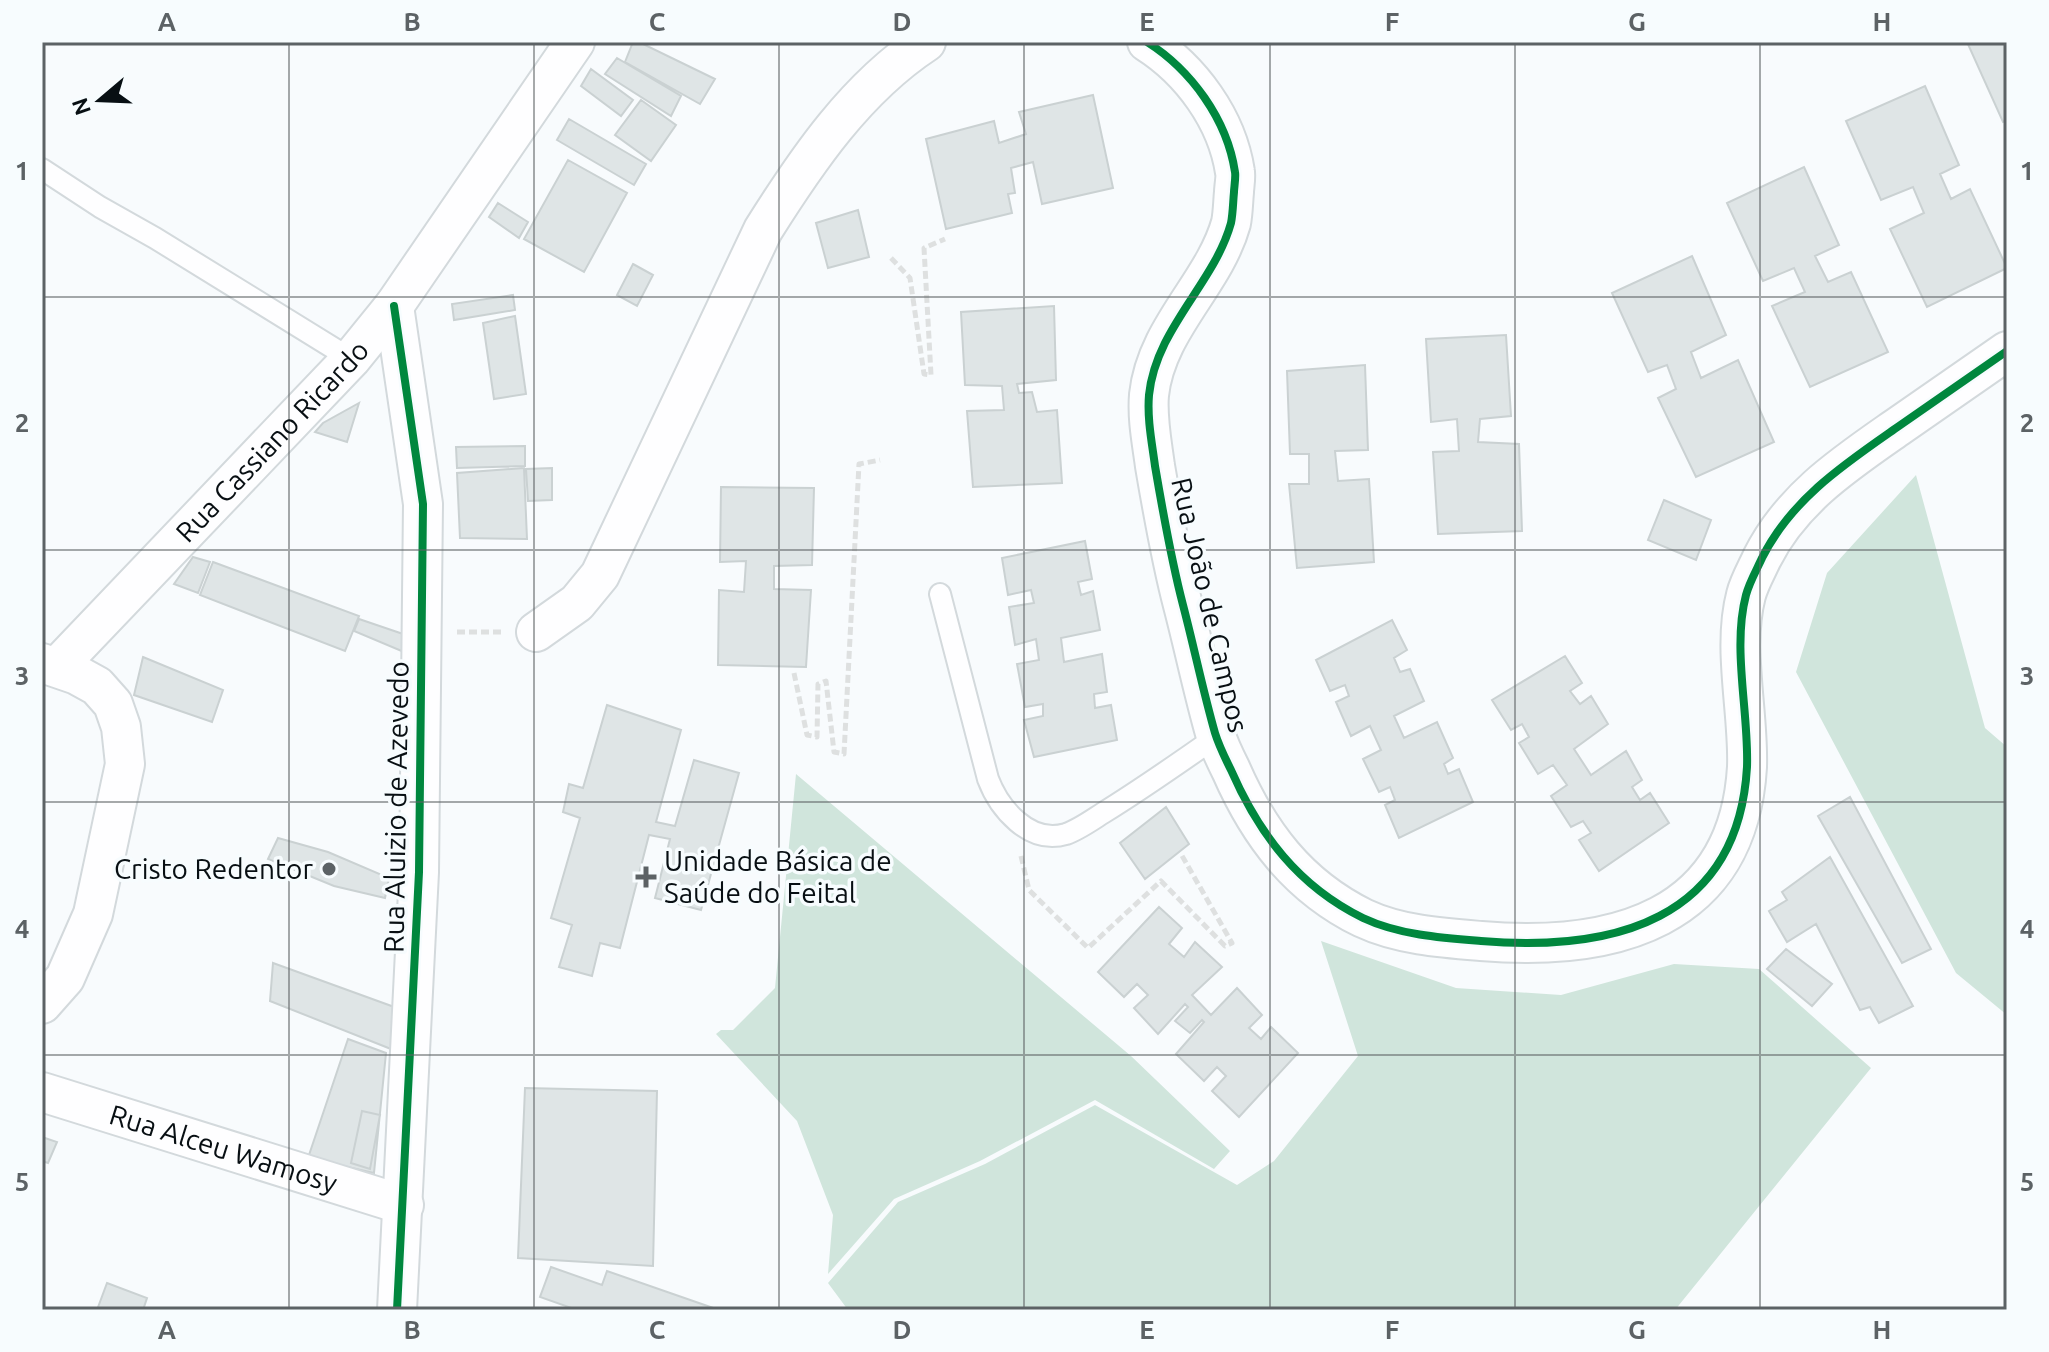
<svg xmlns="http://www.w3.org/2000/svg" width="2049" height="1352" viewBox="0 0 2049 1352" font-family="Ubuntu,sans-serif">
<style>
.green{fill:#d0e5dc}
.building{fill:#dfe5e6;stroke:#cad1d2;stroke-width:2}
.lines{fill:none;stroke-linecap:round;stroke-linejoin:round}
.lane-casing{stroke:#d3d9dc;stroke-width:24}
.street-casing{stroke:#d3d9dc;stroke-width:42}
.path{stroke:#dee0e0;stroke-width:5;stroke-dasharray:8 4;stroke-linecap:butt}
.lane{stroke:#fefeff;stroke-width:20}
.street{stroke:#fefeff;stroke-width:38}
.cycleway-casing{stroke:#f7fcfe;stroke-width:13}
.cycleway{stroke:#00873e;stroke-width:8}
.grid{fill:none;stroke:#5c6265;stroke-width:2;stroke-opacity:0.55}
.poi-dot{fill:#5c6265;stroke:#f7fcfe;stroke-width:3}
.labels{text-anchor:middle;stroke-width:7;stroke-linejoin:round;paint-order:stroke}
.street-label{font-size:28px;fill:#080f13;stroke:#f7fcfe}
.poi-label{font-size:28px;fill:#080f13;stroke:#f7fcfe;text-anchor:start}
.neatline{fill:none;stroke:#5c6265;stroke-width:3}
.grid-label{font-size:26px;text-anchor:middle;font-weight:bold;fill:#5c6265}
</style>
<rect width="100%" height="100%" fill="#f8fbfd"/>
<!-- green -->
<path class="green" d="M1916 475 1985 728 2007 747V1015L1956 973 1796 672 1827 573Z
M796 774 1131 1056 1230 1151 1214 1169 1095 1100 980 1161 894 1199 828 1274 833 1215 797 1121 716 1034 721 1030H733L775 988Z
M1321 941 1456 988 1561 995 1674 964 1759 969 1871 1068 1675 1310H848L828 1283 898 1202 985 1164 1095 1105 1237 1185 1274 1161 1358 1056Z"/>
<!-- building -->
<path class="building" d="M633 42H639L715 79 700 104 625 62Z
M1967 42H2007V120L2003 122Z
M617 58 681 96 671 116 605 74Z
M591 69 633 100 621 116 581 86Z
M1925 86 1959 165 1940 174 1951 199 1970 189 2007 268 1927 307 1890 229 1924 213 1913 187 1881 200 1846 121Z
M1093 95 1113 188 1042 204 1033 162 1011 168 1015 193 1008 194 1012 213 946 229 926 139 994 121 999 143 1026 134 1019 112Z
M641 100 676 125 651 161 615 135Z
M569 119 646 164 634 185 557 140Z
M568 160 627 193 584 272 524 239Z
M1804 167 1839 245 1815 256 1828 282 1851 272 1888 352 1810 387 1772 306 1805 292 1794 268 1763 281 1727 203Z
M498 203 528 222 519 238 489 217Z
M858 210 869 257 828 268 816 223Z
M1692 256 1726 335 1691 352 1701 378 1738 360 1774 442 1696 477 1658 398 1676 389 1667 365 1648 372 1612 293Z
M633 264 653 275 637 306 617 295Z
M513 295 515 310 454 320 452 304Z
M1054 306 1056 380 1017 384 1019 393 1032 392 1037 412 1057 410 1062 483 973 487 967 411 1004 410 1002 386 965 385 961 312Z
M515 316 526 394 494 399 483 323Z
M1506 335 1511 416 1480 419 1478 442 1519 444 1522 531 1438 534 1433 452 1459 451 1457 419 1431 422 1426 339Z
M1365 365 1368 450 1335 451 1338 481 1369 479 1374 562 1297 568 1289 484H1309V454H1290L1287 371Z
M359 403 347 442 315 432 323 423Z
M525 446V466L457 468 456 447Z
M524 468 527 539 460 538 457 473Z
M552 468V500L528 501 526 469Z
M721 487 814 488 812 565 774 566V589L811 590 806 667 718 665 719 590 744 592 746 561 720 562Z
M1664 500 1711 520 1696 560 1648 540Z
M1085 541 1092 579 1078 582 1081 595 1093 591 1100 630 1061 638 1064 662 1102 654 1107 692 1094 694 1095 708 1111 705 1117 740 1034 757 1024 720 1043 716V704L1025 707 1017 664 1039 660 1036 639 1015 645 1009 607 1034 603 1031 590 1008 595 1002 558Z
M193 557 210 562 198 593 174 584Z
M213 562 359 616 345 651 200 595Z
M359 619 406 635 404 652 354 631Z
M1392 620 1407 650 1394 658 1400 672 1410 669 1424 701 1394 716 1404 738 1437 722 1453 758 1444 764 1448 774 1459 769 1473 802 1399 838 1385 805 1395 800 1390 787 1379 792 1363 759 1381 750 1370 726 1351 736 1336 702 1349 696 1345 685 1330 691 1316 660Z
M1565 656 1582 683 1570 691 1580 704 1591 696 1608 724 1574 749 1591 775 1626 751 1642 780 1632 787 1640 800 1650 793 1669 823 1599 871 1579 840 1591 833 1583 821 1571 827 1551 796 1567 785 1553 765 1538 774 1519 743 1529 737 1522 724 1511 730 1492 700Z
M143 657 223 690 212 722 134 695Z
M607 705 681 730 656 822 675 826 694 760 739 773 701 910 655 898 670 839 649 835 620 948 600 943 592 976 559 967 572 925 551 918 580 818 563 812 569 784 583 788Z
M1850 797 1931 949 1902 963 1818 816Z
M1166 807 1189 844 1145 879 1120 843Z
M278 838 328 852 389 878 385 898 334 886 268 859Z
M1830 857 1913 1006 1879 1023 1870 1007 1860 1010 1816 924 1787 942 1769 911 1787 900 1782 892Z
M1159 907 1182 928 1169 944 1184 957 1195 942 1222 967 1192 995 1211 1015 1237 988 1262 1015 1249 1028 1261 1039 1271 1027 1298 1053 1239 1117 1212 1091 1226 1076 1217 1067 1204 1081 1176 1054 1204 1022 1202 1020 1190 1033 1175 1021 1188 1007 1185 1004 1158 1034 1134 1008 1148 995 1137 984 1124 997 1098 972Z
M1786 949 1832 984 1812 1006 1767 969Z
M273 963 397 1008 391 1049 270 1001Z
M348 1039 386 1053 374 1173 308 1158Z
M525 1088 657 1091 653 1266 518 1258Z
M362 1111 380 1115 370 1169 351 1163Z
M42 1137 57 1142 48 1163 42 1161Z
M551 1267 602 1285 607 1271 719 1310H577L540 1297Z
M107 1283 147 1298 143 1310H97Z"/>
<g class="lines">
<defs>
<path id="lane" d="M42 169 100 207 155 238 351 359
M940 594 988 779C999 808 1029 845 1066 834 1078 830 1092 820 1103 813 1142 789 1179 763 1216 737"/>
<g id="street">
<path d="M1147 42C1191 70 1227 119 1235 172 1236 177 1234 188 1234 192 1233 202 1233 213 1231 223 1214 284 1156 328 1149 395 1147 419 1152 443 1155 466 1163 513 1171 559 1183 605 1194 647 1203 691 1215 733 1219 746 1225 758 1231 770 1259 834 1298 886 1363 918 1399 935 1442 938 1481 941 1612 952 1738 921 1747 767 1749 713 1732 648 1746 595 1749 583 1757 569 1762 558 1792 498 1846 463 1899 426 1935 401 1971 376 2007 351"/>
<path d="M394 306 423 504 419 872 397 1310"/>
<path d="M536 632 577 603 600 575 763 230C807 160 856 88 926 42"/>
<path d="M42 663 77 675 97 686 113 704 121 727 125 764 93 914 65 978 42 1004"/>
<path id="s1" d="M57 667 351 359 394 306 575 42"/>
<path id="s2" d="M42 1092 404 1205"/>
</g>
</defs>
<!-- lane casing -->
<use href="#lane" class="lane-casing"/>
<!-- street casing -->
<use href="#street" class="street-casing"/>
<!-- path -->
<path class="path" d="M891 258 910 278 924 374 931 375 924 248 945 239
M457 632H503
M794 673 807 735 817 737 818 684 826 681 834 752 844 754 859 464 880 460
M1021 856 1029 890 1088 948 1161 881 1225 946 1232 943 1181 854"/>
<!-- lane -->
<use href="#lane" class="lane"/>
<!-- street -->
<use href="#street" class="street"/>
<defs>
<path id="cycleway" d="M1147 42C1191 70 1227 119 1235 172 1236 177 1234 188 1234 192 1233 202 1233 213 1231 223 1214 284 1156 328 1149 395 1147 419 1152 443 1155 466 1163 513 1171 559 1183 605 1194 647 1203 691 1215 733 1219 746 1225 758 1231 770 1259 834 1298 886 1363 918 1399 935 1442 938 1481 941 1612 952 1738 921 1747 767 1749 713 1732 648 1746 595 1749 583 1757 569 1762 558 1792 498 1846 463 1899 426 1935 401 1971 376 2007 351
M394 306 423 504 419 872 397 1310"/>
</defs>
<!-- cycleway casing -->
<use href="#cycleway" class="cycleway-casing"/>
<!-- cycleway -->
<use href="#cycleway" class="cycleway"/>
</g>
<!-- grid -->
<path class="grid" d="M289 42V1310M534 42V1310M779 42V1310M1024 42V1310M1270 42V1310M1515 42V1310M1760 42V1310M42 297H2007M42 550H2007M42 802H2007M42 1055H2007"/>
<!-- markers -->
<g class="poi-dot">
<circle cx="329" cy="869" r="8"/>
<path d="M642 865h8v8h8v8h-8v8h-8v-8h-8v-8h8z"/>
</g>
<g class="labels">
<!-- street labels -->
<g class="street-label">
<text dy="10" stroke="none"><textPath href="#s1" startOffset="312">Rua Cassiano Ricardo</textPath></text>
<text transform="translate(1210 605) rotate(77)" y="10">Rua João de Campos</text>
<text transform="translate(396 807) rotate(-89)" y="10">Rua Aluizio de Azevedo</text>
<text dy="10" stroke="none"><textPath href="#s2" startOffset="190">Rua Alceu Wamosy</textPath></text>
</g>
<!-- poi labels -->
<g class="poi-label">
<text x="664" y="871">Unidade Básica de<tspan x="664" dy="32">Saúde do Feital</tspan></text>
<text x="313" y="879" text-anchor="end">Cristo Redentor</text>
</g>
</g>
<!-- border -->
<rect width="2049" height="1352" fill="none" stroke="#f7fcfe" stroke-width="88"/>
<!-- north arrow -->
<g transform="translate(100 100) rotate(251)" stroke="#f7fcfe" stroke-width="6" paint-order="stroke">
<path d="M0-6L14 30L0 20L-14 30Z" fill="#080f13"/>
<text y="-12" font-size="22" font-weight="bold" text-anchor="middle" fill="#080f13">N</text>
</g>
<rect x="44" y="44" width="1961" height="1264" class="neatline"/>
<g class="grid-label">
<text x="167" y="31">A</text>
<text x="412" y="31">B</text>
<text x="657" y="31">C</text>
<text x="902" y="31">D</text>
<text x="1147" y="31">E</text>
<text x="1392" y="31">F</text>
<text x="1637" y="31">G</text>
<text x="1882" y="31">H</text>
<text x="22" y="180">1</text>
<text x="2027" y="180">1</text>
<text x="22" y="432">2</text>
<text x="2027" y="432">2</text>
<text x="22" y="685">3</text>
<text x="2027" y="685">3</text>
<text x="22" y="938">4</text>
<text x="2027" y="938">4</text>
<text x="22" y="1191">5</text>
<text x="2027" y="1191">5</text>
<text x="167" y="1339">A</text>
<text x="412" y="1339">B</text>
<text x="657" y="1339">C</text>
<text x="902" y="1339">D</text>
<text x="1147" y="1339">E</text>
<text x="1392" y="1339">F</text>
<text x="1637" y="1339">G</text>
<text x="1882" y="1339">H</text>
</g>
</svg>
